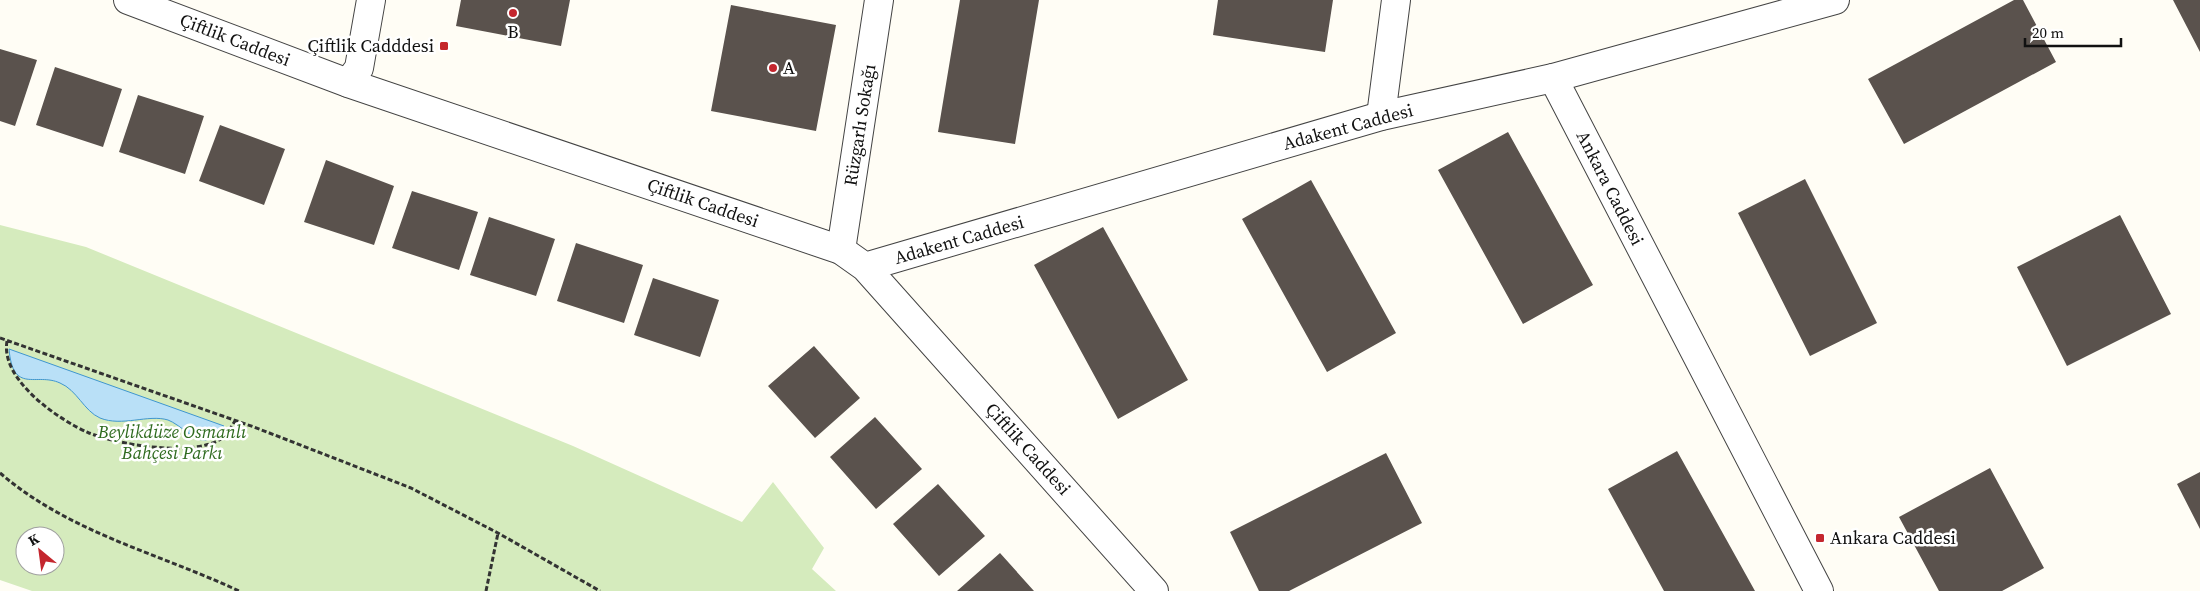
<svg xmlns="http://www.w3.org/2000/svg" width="2200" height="591" viewBox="0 0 2200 591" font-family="'Source Serif 4',serif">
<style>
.green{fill:#d5ebbd;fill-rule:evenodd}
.water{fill:#b9e0f7;stroke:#3f96cf}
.building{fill:#5a524d}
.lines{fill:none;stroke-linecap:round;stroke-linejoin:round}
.minor-casing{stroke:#444;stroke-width:30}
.tertiary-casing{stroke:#444;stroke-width:30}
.path{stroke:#333;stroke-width:3;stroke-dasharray:5 2.5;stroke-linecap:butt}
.minor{stroke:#fff;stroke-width:28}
.tertiary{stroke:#fff;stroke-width:28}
.poi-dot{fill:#c4262e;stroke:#fff;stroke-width:2}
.labels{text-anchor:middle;stroke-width:5;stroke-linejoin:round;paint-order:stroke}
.poi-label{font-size:18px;fill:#111;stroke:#fff;text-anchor:start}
.street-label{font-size:18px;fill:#111;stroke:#fff}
.park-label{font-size:18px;font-style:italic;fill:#2f6b1f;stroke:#fff}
</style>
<rect width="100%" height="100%" fill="#fffdf5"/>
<!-- green -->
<path class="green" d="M0 225 86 247 573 446 742 522 773 482 824 548 812 569 836 591H32L0 580ZM25 536H55V566H25Z"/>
<!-- water -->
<path class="water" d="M9 349 224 426C222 434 212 440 204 440 195 441 179 424 168 420 148 414 122 427 100 418 84 411 77 390 60 383 36 372 13 395 9 349Z"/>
<!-- building -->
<path class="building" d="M461 0H570L561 46 456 26Z
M960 0H1039L1015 144 938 132Z
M1218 0H1333L1325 52 1213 35Z
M2014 0H2023L2056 62 1904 144 1868 79Z
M2173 0H2200V52Z
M731 5 836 25 816 131 711 111Z
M0 49 37 60 15 126 0 121Z
M55 67 122 89 103 147 36 125Z
M138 95 204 116 185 174 119 152Z
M220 125 285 149 264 205 199 181Z
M1508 132 1593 285 1523 324 1438 170Z
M326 160 394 186 374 245 304 222Z
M1805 179 1877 323 1810 356 1738 213Z
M1311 180 1396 333 1327 372 1242 219Z
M412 191 478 212 459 270 392 248Z
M2120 215 2171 314 2067 366 2017 267Z
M489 217 555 239 536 296 470 275Z
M1103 227 1188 380 1118 419 1034 265Z
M576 243 643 265 624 323 557 301Z
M653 278 719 300 700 357 634 335Z
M814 346 860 398 815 438 768 386Z
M875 417 922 469 876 509 830 457Z
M1677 451 1755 591H1664L1608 489Z
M1386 453 1422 523 1289 591H1259L1230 532Z
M1990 468 2044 568 2002 591H1939L1899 517Z
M2200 472V529L2177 484Z
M938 484 985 536 939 576 893 524Z
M1000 553 1034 591H957Z"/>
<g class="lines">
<defs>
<path id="minor" d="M1553 78 1819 591
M348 83 359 68 371 0
M1381 116 1396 0
M841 250 879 0"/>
<path id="tertiary" d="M128 0 348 83 841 250 865 267 1154 591
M865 267 1381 116 1553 78 1835 0"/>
</defs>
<!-- minor casing -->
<use href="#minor" class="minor-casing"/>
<!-- tertiary casing -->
<use href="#tertiary" class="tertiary-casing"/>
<!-- path -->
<path class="path" d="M0 338 254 427 411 488 498 533 600 591
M7 341C0 380 59 420 89 433 119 445 192 457 221 439 226 436 231 427 235 421
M0 473C70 533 158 553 239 591
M486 591 498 533"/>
<!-- minor -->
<use href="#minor" class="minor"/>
<!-- tertiary -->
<use href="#tertiary" class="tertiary"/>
</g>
<!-- markers -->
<g class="poi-dot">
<circle cx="513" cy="13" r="5"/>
<rect x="439" y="41" width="10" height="10" rx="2.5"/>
<circle cx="773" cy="68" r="5"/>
<rect x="1815" y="533" width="10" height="10" rx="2.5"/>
</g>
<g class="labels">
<!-- poi labels -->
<g class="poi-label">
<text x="513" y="38" text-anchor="middle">B</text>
<text x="434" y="52" text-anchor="end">Çiftlik Cadddesi</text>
<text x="783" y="74">A</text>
<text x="1830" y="544">Ankara Caddesi</text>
</g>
<!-- street labels -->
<g class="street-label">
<text transform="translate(235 40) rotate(21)" y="6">Çiftlik Caddesi</text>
<text transform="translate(860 125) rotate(-81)" y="6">Rüzgarlı Sokağı</text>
<text transform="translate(1348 127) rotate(-15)" y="6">Adakent Caddesi</text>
<text transform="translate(1610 188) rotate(63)" y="6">Ankara Caddesi</text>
<text transform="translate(703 203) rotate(19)" y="6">Çiftlik Caddesi</text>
<text transform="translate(959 240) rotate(-16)" y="6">Adakent Caddesi</text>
<text transform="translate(1028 449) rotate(48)" y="6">Çiftlik Caddesi</text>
</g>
<!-- park labels -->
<g class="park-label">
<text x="172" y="438">Beylikdüze Osmanlı<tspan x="172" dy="21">Bahçesi Parkı</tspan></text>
</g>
</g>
<!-- north arrow -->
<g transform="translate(40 551) rotate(331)"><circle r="24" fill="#ffffff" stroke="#a0a0a0"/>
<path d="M0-4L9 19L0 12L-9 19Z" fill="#c4262e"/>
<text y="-8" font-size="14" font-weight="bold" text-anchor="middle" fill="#111111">K</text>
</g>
<!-- scale -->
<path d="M2025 38v8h96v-8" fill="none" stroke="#111111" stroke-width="2.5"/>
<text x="2032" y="38" font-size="15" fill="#111111" stroke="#ffffff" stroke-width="4" paint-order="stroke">20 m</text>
</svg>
